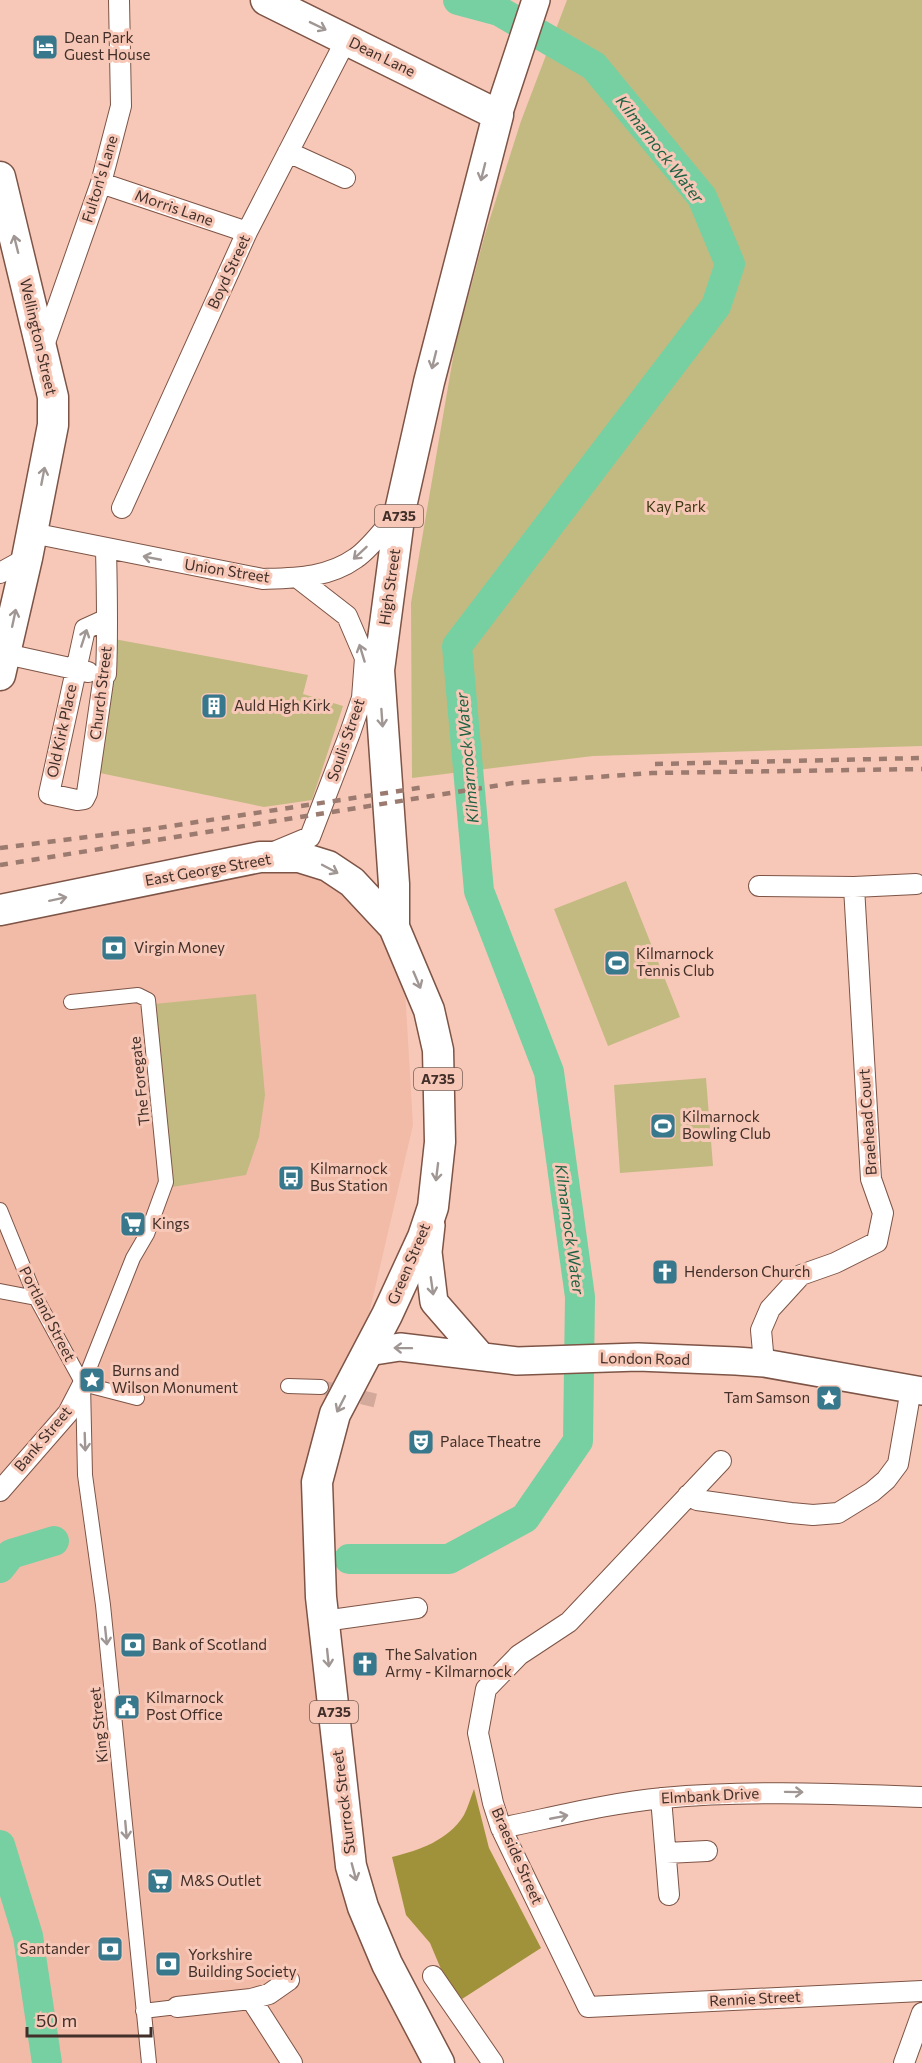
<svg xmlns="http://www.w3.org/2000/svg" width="922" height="2063" viewBox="0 0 922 2063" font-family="Commissioner,sans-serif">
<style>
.built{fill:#f2bba8}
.green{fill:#c3ba82}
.forest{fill:#a0923a}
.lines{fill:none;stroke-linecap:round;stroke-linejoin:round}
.river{stroke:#76d0a2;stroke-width:30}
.pedestrian-tunnel{stroke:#d3a99b;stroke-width:14;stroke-dasharray:14 7;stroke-linecap:butt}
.pedestrian-casing{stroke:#7d5446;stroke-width:16}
.minor-casing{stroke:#7d5446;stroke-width:22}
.secondary-casing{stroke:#7d5446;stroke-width:30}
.primary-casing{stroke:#7d5446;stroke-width:33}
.pedestrian{stroke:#fff;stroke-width:14}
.minor{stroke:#fff;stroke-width:20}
.secondary{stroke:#fff;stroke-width:27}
.primary{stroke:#fff;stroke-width:30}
.rail{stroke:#9b7a6f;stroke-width:4.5;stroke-dasharray:8 8;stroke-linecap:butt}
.oneway{stroke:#a09794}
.labels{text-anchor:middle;stroke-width:6;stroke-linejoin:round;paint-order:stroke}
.shield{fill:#f7c8b7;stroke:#785d54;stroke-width:1.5}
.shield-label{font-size:14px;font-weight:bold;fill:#422f29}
.poi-label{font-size:15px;fill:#422f29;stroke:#f7c8b7;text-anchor:start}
.street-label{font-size:15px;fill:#422f29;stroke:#f7c8b7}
.park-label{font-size:15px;fill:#3f3813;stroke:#f7c8b7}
.water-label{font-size:16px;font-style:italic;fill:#1e6143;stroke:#f7c8b7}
</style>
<rect width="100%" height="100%" fill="#f7c8b7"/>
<!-- built -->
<path class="built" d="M291 864 344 882 388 948 405 989 413 1125 366 1327 305 1486 346 1900 427 2063H0V925L92 903Z"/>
<!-- green -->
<path class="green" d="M567 0H922V746L593 756 412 778 411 603 455 346 485 234 521 121Z
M114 639 308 675 303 694 343 706 312 800 264 807 95 772Z
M626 881 680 1017 608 1046 554 909Z
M256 994 265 1095 259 1137 246 1175 172 1187 154 1004Z
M706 1078 713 1166 620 1173 614 1085Z"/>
<!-- forest -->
<path class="forest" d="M474 1789 489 1848 541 1948 462 1999 443 1974 430 1943 406 1915 392 1857C419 1850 448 1841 464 1815 468 1807 471 1797 474 1789Z"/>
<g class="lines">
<!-- river -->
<path class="river" d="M349 1559H449L525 1518 578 1441 580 1297 549 1072 479 891 457 646 716 306 730 264 702 197 594 66 499 11 458 0
M0 1568 11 1554 54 1541
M0 1845 28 1936 47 2063"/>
<!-- pedestrian-tunnel -->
<path class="pedestrian-tunnel" d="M321 1387 377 1401"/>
<defs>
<path id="pedestrian" d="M71 1002 138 995 148 1000 166 1182 147 1234 133 1258 83 1384 85 1475 103 1605 149 2063
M0 1210 36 1298 83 1384
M0 1291 36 1298
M83 1384 137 1398
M288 1386 321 1387
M143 2011 177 2007"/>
<path id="minor" d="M288 152 345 178
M101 183 247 232
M42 351 101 183 121 106 119 0
M122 508 247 232 346 40
M32 533 263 579C296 578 328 578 356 558 371 548 387 525 400 511
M106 549C107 591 108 633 106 674L104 675 87 793 84 799 77 800 49 794 85 629 107 619
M0 573 27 558
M6 654 88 672
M274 852 310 837 350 733 362 698 365 658 347 616 298 578
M759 886 854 887 916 884
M764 1363 761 1330 770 1309 801 1275 835 1263 877 1242 883 1213 871 1179 854 887
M721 1461 569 1622 519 1655 486 1689 478 1733 493 1803 501 1828 588 2007 922 1991
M0 1491 68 1413 83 1384
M688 1495 697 1500 791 1513 813 1515 838 1513 872 1492 886 1480 898 1464 911 1389
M324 1621 417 1608
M661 1798 669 1895
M501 1828C555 1817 609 1803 663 1798 749 1790 835 1794 922 1797
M666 1853 707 1851
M433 1976 493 2063
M251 1999 292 2063
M177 2007 251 1999 269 1994 289 1980
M904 2063 922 2013"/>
<path id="secondary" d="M498 115 536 0
M431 1225 428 1252 434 1302 481 1356
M368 1352 400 1347 517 1361 638 1357 736 1361 764 1363 922 1391"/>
<path id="primary" d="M266 0 498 115 429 382 400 511 379 670 394 884V927
M0 177 53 397V425L27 558 0 675
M0 910 260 857H299L328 866 352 882 394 927 429 1010 438 1050 440 1142 433 1207 423 1237 387 1315 335 1414 317 1482 321 1597 351 1866 363 1907 387 1964 439 2063"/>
</defs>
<!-- pedestrian casing -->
<use href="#pedestrian" class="pedestrian-casing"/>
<!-- minor casing -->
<use href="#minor" class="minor-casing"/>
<!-- secondary casing -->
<use href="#secondary" class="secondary-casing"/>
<!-- primary casing -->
<use href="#primary" class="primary-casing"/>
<!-- pedestrian -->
<use href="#pedestrian" class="pedestrian"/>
<!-- minor -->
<use href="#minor" class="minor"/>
<!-- secondary -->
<use href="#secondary" class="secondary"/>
<!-- primary -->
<use href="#primary" class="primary"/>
<!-- rail -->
<path class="rail" d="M655 764 922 758
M0 848 158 828 425 787
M0 865 513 783 652 773 922 769"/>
</g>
<!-- one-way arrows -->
<defs><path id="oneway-shaft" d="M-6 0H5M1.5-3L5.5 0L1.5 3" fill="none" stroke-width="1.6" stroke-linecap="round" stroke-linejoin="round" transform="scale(1.5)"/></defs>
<g class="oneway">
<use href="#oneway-shaft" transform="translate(318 26) rotate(26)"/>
<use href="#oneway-shaft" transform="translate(483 172) rotate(104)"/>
<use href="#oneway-shaft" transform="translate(16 244) rotate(-104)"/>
<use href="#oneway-shaft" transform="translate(434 360) rotate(104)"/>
<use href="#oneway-shaft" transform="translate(43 476) rotate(-79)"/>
<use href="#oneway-shaft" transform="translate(360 553) rotate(137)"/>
<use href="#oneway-shaft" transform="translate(152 558) rotate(-169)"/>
<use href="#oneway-shaft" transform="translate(14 618) rotate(-78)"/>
<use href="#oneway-shaft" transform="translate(84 638) rotate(-72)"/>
<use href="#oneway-shaft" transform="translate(362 653) rotate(-107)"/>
<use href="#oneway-shaft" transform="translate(382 718) rotate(86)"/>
<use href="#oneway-shaft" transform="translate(330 869) rotate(28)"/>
<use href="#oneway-shaft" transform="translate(58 899) rotate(-12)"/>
<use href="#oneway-shaft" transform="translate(417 980) rotate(67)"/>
<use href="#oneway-shaft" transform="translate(437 1172) rotate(97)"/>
<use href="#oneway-shaft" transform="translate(432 1286) rotate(82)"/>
<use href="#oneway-shaft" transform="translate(403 1348) rotate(-179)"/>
<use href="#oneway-shaft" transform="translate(341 1404) rotate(117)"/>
<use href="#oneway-shaft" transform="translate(85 1442) rotate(88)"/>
<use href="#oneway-shaft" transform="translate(106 1636) rotate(84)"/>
<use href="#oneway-shaft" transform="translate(328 1658) rotate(84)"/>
<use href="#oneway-shaft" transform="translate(794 1792) rotate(1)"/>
<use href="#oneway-shaft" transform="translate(559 1817) rotate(-11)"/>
<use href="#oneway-shaft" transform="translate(126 1830) rotate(85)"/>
<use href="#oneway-shaft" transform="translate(354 1872) rotate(75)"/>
</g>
<!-- icons -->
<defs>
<symbol id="hotel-square" viewBox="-11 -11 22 22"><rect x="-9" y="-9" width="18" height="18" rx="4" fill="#38788c" stroke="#f7c8b7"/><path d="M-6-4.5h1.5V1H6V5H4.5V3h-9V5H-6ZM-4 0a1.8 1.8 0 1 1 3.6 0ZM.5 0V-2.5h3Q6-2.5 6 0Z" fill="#fff"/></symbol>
<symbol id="building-square" viewBox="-11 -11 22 22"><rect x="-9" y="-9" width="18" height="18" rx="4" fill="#38788c" stroke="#f7c8b7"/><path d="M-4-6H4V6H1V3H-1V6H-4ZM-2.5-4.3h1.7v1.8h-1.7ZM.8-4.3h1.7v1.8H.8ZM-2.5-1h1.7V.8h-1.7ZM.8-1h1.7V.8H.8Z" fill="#fff"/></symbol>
<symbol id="bank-square" viewBox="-11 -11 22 22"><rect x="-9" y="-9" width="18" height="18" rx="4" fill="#38788c" stroke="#f7c8b7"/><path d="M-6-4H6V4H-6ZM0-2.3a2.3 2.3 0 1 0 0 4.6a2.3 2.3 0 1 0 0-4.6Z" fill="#fff"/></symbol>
<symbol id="stadium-square" viewBox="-11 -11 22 22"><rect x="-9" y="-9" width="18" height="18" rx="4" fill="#38788c" stroke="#f7c8b7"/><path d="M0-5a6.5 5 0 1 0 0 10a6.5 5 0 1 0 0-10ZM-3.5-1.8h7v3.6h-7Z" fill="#fff"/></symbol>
<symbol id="bus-square" viewBox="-11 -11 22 22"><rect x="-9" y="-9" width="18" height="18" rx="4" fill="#38788c" stroke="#f7c8b7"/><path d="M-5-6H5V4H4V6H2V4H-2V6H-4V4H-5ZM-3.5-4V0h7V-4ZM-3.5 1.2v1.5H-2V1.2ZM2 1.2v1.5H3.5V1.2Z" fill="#fff"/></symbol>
<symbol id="supermarket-square" viewBox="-11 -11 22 22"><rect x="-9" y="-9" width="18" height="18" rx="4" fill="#38788c" stroke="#f7c8b7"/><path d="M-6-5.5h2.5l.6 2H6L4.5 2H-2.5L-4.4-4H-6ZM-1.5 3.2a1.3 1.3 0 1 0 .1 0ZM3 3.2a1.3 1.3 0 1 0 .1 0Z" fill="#fff"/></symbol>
<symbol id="church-square" viewBox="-11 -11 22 22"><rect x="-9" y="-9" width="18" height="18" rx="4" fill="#38788c" stroke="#f7c8b7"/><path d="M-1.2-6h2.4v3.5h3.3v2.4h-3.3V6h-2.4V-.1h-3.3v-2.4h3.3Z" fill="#fff"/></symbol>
<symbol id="sight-square" viewBox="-11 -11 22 22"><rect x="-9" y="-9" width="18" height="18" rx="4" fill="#38788c" stroke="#f7c8b7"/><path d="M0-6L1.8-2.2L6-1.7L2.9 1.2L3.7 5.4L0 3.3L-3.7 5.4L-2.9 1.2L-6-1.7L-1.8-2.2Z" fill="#fff"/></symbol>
<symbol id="theatre-square" viewBox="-11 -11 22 22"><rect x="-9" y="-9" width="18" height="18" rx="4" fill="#38788c" stroke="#f7c8b7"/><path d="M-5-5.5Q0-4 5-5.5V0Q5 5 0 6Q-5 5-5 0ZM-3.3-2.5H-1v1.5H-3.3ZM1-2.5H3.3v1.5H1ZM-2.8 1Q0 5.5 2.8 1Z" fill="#fff"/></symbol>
<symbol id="civic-square" viewBox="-11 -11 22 22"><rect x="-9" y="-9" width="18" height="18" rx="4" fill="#38788c" stroke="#f7c8b7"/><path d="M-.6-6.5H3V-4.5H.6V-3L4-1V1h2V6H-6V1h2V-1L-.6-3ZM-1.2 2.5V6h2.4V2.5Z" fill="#fff"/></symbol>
</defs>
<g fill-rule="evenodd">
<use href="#hotel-square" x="30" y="32" width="30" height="30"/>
<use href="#building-square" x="199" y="691" width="30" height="30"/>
<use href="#bank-square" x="99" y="933" width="30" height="30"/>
<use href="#stadium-square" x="602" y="948" width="30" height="30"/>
<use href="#stadium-square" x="648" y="1111" width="30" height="30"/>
<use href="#bus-square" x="276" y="1163" width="30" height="30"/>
<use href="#supermarket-square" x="118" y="1209" width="30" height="30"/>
<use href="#church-square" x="650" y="1257" width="30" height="30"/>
<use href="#sight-square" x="77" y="1365" width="30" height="30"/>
<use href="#sight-square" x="814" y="1383" width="30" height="30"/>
<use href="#theatre-square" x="406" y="1427" width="30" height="30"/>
<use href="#bank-square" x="118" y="1630" width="30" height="30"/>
<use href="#church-square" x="350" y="1649" width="30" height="30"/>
<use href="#civic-square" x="112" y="1692" width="30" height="30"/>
<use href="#supermarket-square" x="145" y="1866" width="30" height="30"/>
<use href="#bank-square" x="95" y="1934" width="30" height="30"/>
<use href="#bank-square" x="153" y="1949" width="30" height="30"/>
</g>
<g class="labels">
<!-- shield labels -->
<g class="shield">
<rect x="375" y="505" width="48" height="22" rx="4.5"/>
<rect x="414" y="1068" width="48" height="22" rx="4.5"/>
<rect x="310" y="1701" width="48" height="22" rx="4.5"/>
</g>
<g class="shield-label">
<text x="399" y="521">A735</text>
<text x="438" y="1084">A735</text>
<text x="334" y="1717">A735</text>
</g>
<!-- poi labels -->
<g class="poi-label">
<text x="64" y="43">Dean Park<tspan x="64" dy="17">Guest House</tspan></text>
<text x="234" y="711">Auld High Kirk</text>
<text x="134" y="953">Virgin Money</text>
<text x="636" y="959">Kilmarnock<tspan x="636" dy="17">Tennis Club</tspan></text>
<text x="682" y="1122">Kilmarnock<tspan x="682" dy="17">Bowling Club</tspan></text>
<text x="310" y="1174">Kilmarnock<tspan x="310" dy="17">Bus Station</tspan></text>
<text x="152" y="1229">Kings</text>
<text x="684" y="1277">Henderson Church</text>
<text x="112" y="1376">Burns and<tspan x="112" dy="17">Wilson Monument</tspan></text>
<text x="810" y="1403" text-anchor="end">Tam Samson</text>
<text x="440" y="1447">Palace Theatre</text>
<text x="152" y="1650">Bank of Scotland</text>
<text x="385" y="1660">The Salvation<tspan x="385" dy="17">Army - Kilmarnock</tspan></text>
<text x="146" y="1703">Kilmarnock<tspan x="146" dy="17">Post Office</tspan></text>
<text x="180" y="1886">M&amp;S Outlet</text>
<text x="90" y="1954" text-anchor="end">Santander</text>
<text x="188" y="1960">Yorkshire<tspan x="188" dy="17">Building Society</tspan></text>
</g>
<!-- street labels -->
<g class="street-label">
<text transform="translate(382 57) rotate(26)" y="5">Dean Lane</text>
<text transform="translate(100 179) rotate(-73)" y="5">Fulton's Lane</text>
<text transform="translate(174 208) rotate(19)" y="5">Morris Lane</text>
<text transform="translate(229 272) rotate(-65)" y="5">Boyd Street</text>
<text transform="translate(38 337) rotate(77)" y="5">Wellington Street</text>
<text transform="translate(227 571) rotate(9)" y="5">Union Street</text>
<text transform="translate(390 587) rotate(-82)" y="5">High Street</text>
<text transform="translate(101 693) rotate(-83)" y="5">Church Street</text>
<text transform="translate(62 731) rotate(-78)" y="5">Old Kirk Place</text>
<text transform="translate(346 740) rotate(-71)" y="5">Soulis Street</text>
<text transform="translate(208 870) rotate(-10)" y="5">East George Street</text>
<text transform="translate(140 1081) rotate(-96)" y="5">The Foregate</text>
<text transform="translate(868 1122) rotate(-94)" y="5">Braehead Court</text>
<text transform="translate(409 1264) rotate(-67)" y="5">Green Street</text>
<text transform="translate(47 1314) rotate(63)" y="5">Portland Street</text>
<text transform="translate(645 1359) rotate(1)" y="5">London Road</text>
<text transform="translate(43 1439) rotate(-50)" y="5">Bank Street</text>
<text transform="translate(99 1725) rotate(-96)" y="5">King Street</text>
<text transform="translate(710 1796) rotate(-3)" y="5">Elmbank Drive</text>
<text transform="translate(344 1802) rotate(-97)" y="5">Sturrock Street</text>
<text transform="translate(517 1856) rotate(66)" y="5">Braeside Street</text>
<text transform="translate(755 1999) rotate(-3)" y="5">Rennie Street</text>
</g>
<!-- park labels -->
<g class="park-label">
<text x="676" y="512">Kay Park</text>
</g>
<!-- water labels -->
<g class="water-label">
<text transform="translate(660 149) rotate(52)" y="6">Kilmarnock Water</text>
<text transform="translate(467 758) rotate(-95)" y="6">Kilmarnock Water</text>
<text transform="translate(570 1229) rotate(82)" y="6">Kilmarnock Water</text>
</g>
</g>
<!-- scale -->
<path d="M27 2027v9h124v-9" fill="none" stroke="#422f29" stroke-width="3"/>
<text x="36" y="2027" font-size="18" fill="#422f29" stroke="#f7c8b7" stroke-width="4.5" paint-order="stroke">50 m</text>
</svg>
